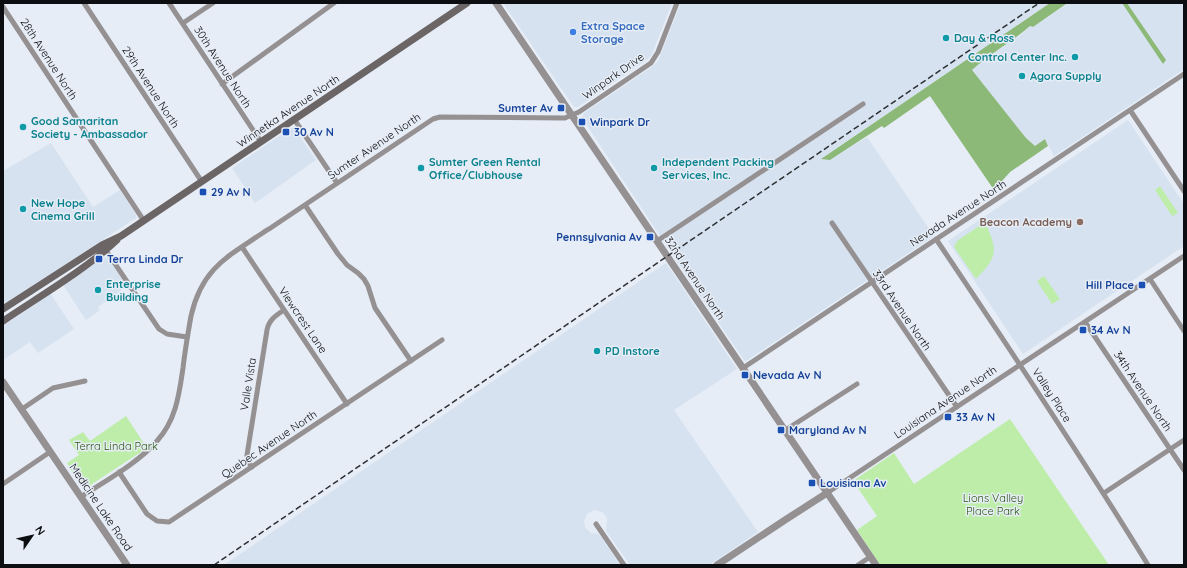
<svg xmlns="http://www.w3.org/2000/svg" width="1187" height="568" viewBox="0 0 1187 568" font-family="Quicksand,sans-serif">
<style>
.built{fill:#d6e2f0}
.green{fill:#beedaa}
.forest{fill:#8cb977}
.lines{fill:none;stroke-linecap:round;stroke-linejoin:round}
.minor{stroke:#959091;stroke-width:5}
.tertiary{stroke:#959091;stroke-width:7}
.secondary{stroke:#6c6566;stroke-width:7}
.rail{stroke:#2d3034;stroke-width:1.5;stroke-dasharray:6 3;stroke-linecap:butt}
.shop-dot{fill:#3f7fe0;stroke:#e6edf6;stroke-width:1.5}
.culture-dot{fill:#0f9aa8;stroke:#e6edf6;stroke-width:1.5}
.transit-dot{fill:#1a4fb4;stroke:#e6edf6;stroke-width:1.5}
.education-dot{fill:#8d6e63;stroke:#e6edf6;stroke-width:1.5}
.labels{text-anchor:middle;stroke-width:3;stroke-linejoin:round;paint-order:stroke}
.shop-label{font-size:11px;font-weight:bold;fill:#366cbe;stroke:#e6edf6;text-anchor:start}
.culture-label{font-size:11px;font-weight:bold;fill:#0d838f;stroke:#e6edf6;text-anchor:start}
.street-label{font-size:11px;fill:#0c0e11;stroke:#e6edf6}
.transit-label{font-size:11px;font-weight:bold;fill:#164399;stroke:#e6edf6;text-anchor:start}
.education-label{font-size:11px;font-weight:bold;fill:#785e54;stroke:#e6edf6;text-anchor:end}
.park-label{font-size:11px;fill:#2a5410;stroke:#e6edf6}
</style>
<rect width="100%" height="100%" fill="#e6edf6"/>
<!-- built -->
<path class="built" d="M503 3H672L652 54 649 58 578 107H574Z
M681 3H1050L822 158 830 160 867 137 934 236 746 361 744 360 678 263 582 118 584 113 653 66 658 61Z
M1072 3H1122L1166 60 1127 3H1184V69L1054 156 1045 139 1035 146 1026 138 972 70 983 60 1022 34 1030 26 1033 27 1067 4Z
M1128 120 1184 204V246L1023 354 948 241Z
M291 128 295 129 316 160 255 203 232 168Z
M51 143 93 207 120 190 136 215V218L3 305V171Z
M103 256 107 258 127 286 98 307 100 310 86 320 63 285Z
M666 263 737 369 674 410 758 532 709 565H630L606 531 607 519 605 515 602 512 594 510 587 514 584 521 585 527 591 533 598 534 601 537 620 565H224Z
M50 293 74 329 38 353 30 342 3 360V324Z"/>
<!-- green -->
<path class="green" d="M1160 186 1178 213 1172 216 1155 190Z
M985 222C998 251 998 256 976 279L954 247 957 241Z
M1044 276 1060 299 1052 304 1037 281Z
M126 416 147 448 86 488 81 486 67 463 79 455 69 440 83 432 90 441Z
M1010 419 1109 565H880L857 530 877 516 853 481 894 453 914 484Z"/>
<!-- forest -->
<path class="forest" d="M1050 3H1072L1066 4 1033 27 1030 26C1012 42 990 53 972 70L1026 138 1035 146 1045 139 1048 146 1010 172 994 190 930 96 884 128 882 126 830 160 821 159Z
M1122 3H1127L1166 60 1163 64Z"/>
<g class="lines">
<!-- minor -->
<path class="minor" d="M84 3 202 182
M169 3 261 142
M3 7 144 221
M183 23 213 3
M222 84 334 3
M1130 110 1184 191
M294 119 337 183
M305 205 338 254 347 265 358 273 364 279 368 286 375 308 411 361
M832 223 957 407
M269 229 433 119 440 117 565 118 579 112 651 63 658 52 677 3
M936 239C1008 346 1080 454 1148 565
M657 241 863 104
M242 247 347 404
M105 249 159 329 167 334 187 337
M1150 279 1184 331
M1085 322 1184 470
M743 368 1184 74
M22 409 53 388 85 381
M784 431 857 384
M252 467 248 462 247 455 267 330C269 320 275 316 284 310
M119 472 147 514 157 521 169 522 442 340
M3 484 50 452
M827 493 1184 256
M1104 493 1184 440
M81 497C105 481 138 463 157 441 176 420 179 395 183 368 185 350 188 333 191 316 202 267 229 256 267 230
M596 524 624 565
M858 565 870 557"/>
<!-- tertiary -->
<path class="tertiary" d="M496 3 876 565
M3 382 127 565
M717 565 785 520 827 493"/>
<!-- secondary -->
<path class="secondary" d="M3 309 102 245 121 236 467 3
M3 321C40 296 85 270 117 240"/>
<!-- rail -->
<path class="rail" d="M214 565 1039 3"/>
</g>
<!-- markers -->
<circle class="shop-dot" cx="573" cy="32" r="4"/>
<g class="culture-dot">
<circle cx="946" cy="38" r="4"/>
<circle cx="1075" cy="57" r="4"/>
<circle cx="1022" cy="76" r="4"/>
<circle cx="23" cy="127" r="4"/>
<circle cx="421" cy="168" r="4"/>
<circle cx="654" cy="168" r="4"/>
<circle cx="23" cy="209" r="4"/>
<circle cx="98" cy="290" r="4"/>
<circle cx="597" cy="351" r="4"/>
</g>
<g class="transit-dot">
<rect x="557" y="104" width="8" height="8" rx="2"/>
<rect x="578" y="118" width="8" height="8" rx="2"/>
<rect x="282" y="128" width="8" height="8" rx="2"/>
<rect x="199" y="188" width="8" height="8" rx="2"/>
<rect x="646" y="233" width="8" height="8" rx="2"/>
<rect x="95" y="255" width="8" height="8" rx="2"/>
<rect x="1138" y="281" width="8" height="8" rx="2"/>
<rect x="1079" y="326" width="8" height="8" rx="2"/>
<rect x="741" y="371" width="8" height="8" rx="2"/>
<rect x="944" y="413" width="8" height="8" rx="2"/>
<rect x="777" y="426" width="8" height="8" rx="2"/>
<rect x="808" y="479" width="8" height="8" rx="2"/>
</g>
<circle class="education-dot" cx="1080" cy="222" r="4"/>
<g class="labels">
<!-- shop labels -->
<g class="shop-label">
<text x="581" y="30">Extra Space<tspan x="581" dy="13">Storage</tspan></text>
</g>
<!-- culture labels -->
<g class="culture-label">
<text x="954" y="42">Day &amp; Ross</text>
<text x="1067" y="61" text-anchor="end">Control Center Inc.</text>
<text x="1030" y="80">Agora Supply</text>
<text x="31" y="125">Good Samaritan<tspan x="31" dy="13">Society - Ambassador</tspan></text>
<text x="429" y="166">Sumter Green Rental<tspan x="429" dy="13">Office/Clubhouse</tspan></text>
<text x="662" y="166">Independent Packing<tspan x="662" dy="13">Services, Inc.</tspan></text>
<text x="31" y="207">New Hope<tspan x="31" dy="13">Cinema Grill</tspan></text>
<text x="106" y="288">Enterprise<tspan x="106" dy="13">Building</tspan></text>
<text x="605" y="355">PD Instore</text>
</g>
<!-- street labels -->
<g class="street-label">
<text transform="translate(49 59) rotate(57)" y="4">28th Avenue North</text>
<text transform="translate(223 67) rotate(57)" y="4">30th Avenue North</text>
<text transform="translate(613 76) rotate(-35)" y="4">Winpark Drive</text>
<text transform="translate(151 87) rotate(57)" y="4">29th Avenue North</text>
<text transform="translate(288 111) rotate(-34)" y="4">Winnetka Avenue North</text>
<text transform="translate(374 146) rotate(-34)" y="4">Sumter Avenue North</text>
<text transform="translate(958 213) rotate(-33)" y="4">Nevada Avenue North</text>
<text transform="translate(695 278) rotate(56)" y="4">32nd Avenue North</text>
<text transform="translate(902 310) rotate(56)" y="4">33rd Avenue North</text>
<text transform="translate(303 320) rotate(56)" y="4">Viewcrest Lane</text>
<text transform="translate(248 384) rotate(-81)" y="4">Valle Vista</text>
<text transform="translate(1143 391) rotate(56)" y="4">34th Avenue North</text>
<text transform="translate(1052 395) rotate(57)" y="4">Valley Place</text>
<text transform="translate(945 402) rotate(-34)" y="4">Louisiana Avenue North</text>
<text transform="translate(269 444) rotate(-34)" y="4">Quebec Avenue North</text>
<text transform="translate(101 507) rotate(56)" y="4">Medicine Lake Road</text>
</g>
<!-- transit labels -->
<g class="transit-label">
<text x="553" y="112" text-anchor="end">Sumter Av</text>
<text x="590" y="126">Winpark Dr</text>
<text x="294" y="136">30 Av N</text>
<text x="211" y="196">29 Av N</text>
<text x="642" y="241" text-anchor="end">Pennsylvania Av</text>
<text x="107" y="263">Terra Linda Dr</text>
<text x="1134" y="289" text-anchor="end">Hill Place</text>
<text x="1091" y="334">34 Av N</text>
<text x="753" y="379">Nevada Av N</text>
<text x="956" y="421">33 Av N</text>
<text x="789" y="434">Maryland Av N</text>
<text x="820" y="487">Louisiana Av</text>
</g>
<!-- education labels -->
<g class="education-label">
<text x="1072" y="226">Beacon Academy</text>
</g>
<!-- park labels -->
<g class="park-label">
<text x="116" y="450">Terra Linda Park</text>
<text x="993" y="502">Lions Valley<tspan x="993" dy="13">Place Park</tspan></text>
</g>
</g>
<!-- border -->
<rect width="1187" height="568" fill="none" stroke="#0c0e11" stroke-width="8"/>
<!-- north arrow -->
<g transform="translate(32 536) rotate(56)" stroke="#e6edf6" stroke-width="3" paint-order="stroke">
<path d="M0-3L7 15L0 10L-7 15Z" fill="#0c0e11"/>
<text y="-6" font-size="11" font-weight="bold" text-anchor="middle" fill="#0c0e11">N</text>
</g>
</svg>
